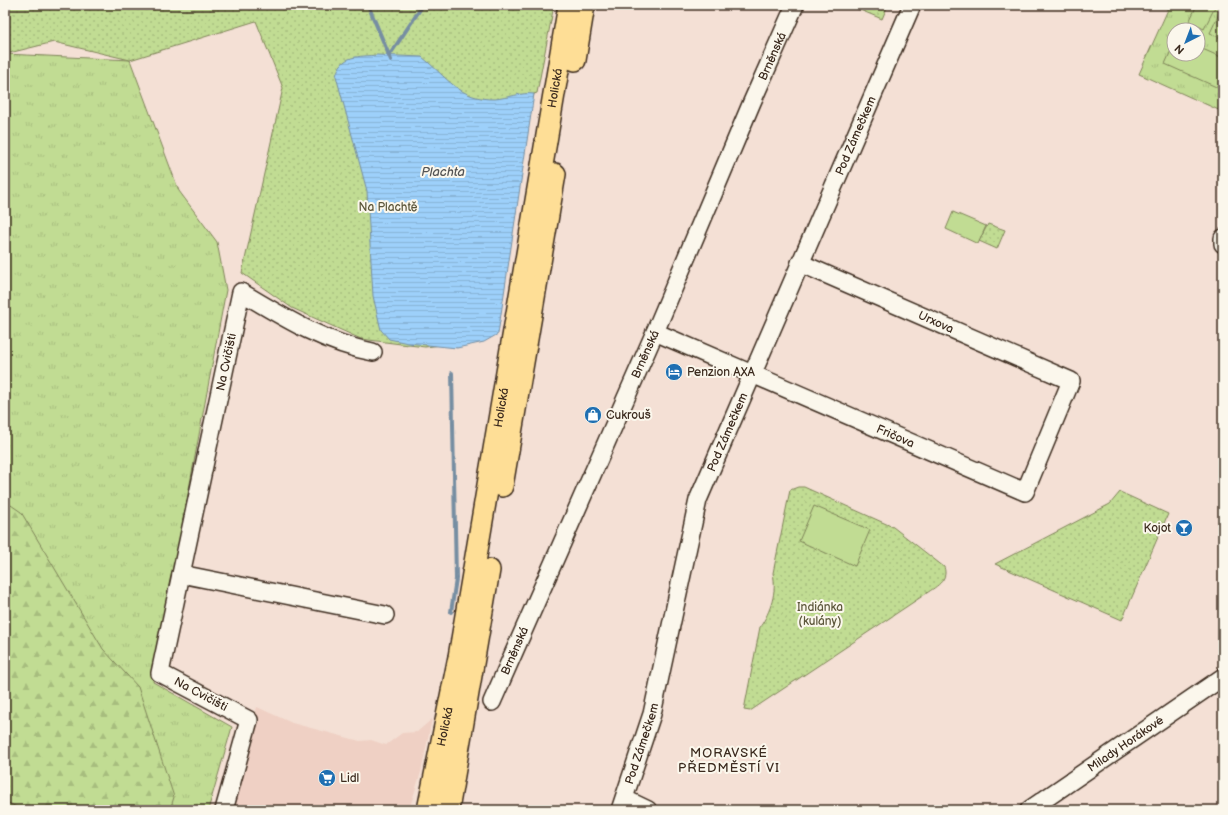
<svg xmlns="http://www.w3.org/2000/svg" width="1228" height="815" viewBox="0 0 1228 815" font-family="'Balsamiq Sans',sans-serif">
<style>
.built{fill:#efd0c4}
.grass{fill:url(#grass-tufts);stroke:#7e8358;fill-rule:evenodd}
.forest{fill:url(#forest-firs);stroke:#7e8358}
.park{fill:url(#park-dots);stroke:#7e8358}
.pitch{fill:#c1dc93;stroke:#7e8358}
.water{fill:url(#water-rules);stroke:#768ea2}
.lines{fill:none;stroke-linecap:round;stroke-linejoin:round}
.stream{stroke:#768ea2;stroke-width:4}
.minor-casing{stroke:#3b2a1e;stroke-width:20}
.major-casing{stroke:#3b2a1e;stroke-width:24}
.minor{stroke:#fbf7ec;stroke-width:17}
.major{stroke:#fede96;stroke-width:21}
.labels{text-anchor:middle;stroke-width:4;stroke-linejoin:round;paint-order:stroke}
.street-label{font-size:12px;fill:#3b2a1e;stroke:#fbf7ec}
.park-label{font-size:12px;fill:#5c563b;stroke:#fbf7ec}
.poi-label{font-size:12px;fill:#3b2a1e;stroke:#fbf7ec;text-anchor:start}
.water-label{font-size:13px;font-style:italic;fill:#545455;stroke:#fbf7ec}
.neighbourhood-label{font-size:13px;letter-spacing:1px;fill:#3b2a1e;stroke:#fbf7ec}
</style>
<defs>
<pattern id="grass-tufts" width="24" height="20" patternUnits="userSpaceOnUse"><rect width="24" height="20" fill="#c1dc93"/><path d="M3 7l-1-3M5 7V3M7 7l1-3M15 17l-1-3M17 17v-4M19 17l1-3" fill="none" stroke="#a7bd7e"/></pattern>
<pattern id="forest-firs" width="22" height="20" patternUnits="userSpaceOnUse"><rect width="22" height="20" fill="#c1dc93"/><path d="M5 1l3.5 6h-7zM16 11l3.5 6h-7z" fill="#a7bd7e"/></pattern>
<pattern id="park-dots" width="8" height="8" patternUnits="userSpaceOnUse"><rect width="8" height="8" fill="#c1dc93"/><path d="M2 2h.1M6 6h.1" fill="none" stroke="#a7bd7e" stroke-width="1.8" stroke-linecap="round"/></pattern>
<pattern id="water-rules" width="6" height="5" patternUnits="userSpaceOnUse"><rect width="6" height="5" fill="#9dd0fa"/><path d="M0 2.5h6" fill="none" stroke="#88b3d6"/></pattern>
</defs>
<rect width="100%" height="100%" fill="#f4e0d5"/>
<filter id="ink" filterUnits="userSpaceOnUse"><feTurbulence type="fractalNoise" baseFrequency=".025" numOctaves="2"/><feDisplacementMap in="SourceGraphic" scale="8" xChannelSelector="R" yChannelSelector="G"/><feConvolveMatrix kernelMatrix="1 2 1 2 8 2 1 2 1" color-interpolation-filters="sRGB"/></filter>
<g filter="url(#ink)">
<!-- built -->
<path class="built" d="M257 707 292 723 360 741 371 740 386 745 402 733 417 732 432 719 421 772 409 810H229Z"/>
<!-- grass -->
<path class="grass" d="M1170 5H1223V112L1139 74ZM1174 30H1198V54H1174Z
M5 54 130 60 179 191 217 242 226 290 153 682 232 727 208 810H5Z"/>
<!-- forest -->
<path class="forest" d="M5 501 21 512 103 649 138 687 174 797 170 810H22L5 801Z"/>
<!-- park -->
<path class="park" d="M5 5H554L537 93 534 94 474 341 425 347 361 339 292 308 242 273 283 88 256 21 130 60 54 42 5 54Z
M848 5H888L882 19Z
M988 224 1005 230 997 249 979 241Z
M798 487H804L893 527 944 567C949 581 935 587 924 595L750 711 744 710 760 627C771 611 777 592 773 573L790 490Z
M1120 492 1168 514 1122 620 995 564 1110 504Z"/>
<!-- pitch -->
<path class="pitch" d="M1197 5H1216L1204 29 1189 22Z
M1223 5V39L1210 33Z
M1174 44V54H1198V47L1223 58V90L1165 64Z
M953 212 986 226 978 244 946 229Z
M814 506 870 530 855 566 799 541Z"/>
<!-- water -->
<path class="water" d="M377 55 422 57C447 77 459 100 495 99 508 98 521 92 534 94L498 334 484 342 457 348 408 343 389 339 381 330 373 296 367 191 336 76C341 54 359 57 377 55Z"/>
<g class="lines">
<!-- stream -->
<path class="stream" d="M368 5 391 60
M389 56 423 5
M451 612 456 579 452 373"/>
<defs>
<g id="minor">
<path d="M1223 238V244"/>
<path id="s1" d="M655 332 1025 492 1071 381 800 263"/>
<path d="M181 574 385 615"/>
<path id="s2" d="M492 702 655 332 752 102 795 5"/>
<path d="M625 799 648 810"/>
<path id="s3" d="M224 810 249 720 160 673 241 292C283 317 324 343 373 352"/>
<path id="s4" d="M620 810 652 714 698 500 912 5"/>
<path id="s5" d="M1029 810 1223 677"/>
</g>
<g id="major">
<path d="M575 60 584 5"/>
<path d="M502 486 555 174"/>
<path id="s6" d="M428 810 459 657 569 5"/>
<path d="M448 810 489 570"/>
</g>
</defs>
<!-- minor casing -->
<use href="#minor" class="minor-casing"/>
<!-- major casing -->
<use href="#major" class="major-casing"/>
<!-- minor -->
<use href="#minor" class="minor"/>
<!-- major -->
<use href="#major" class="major"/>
</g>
</g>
<!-- icons -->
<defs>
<symbol id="hotel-disc" viewBox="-11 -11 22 22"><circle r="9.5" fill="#1f6fb2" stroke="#fbf7ec"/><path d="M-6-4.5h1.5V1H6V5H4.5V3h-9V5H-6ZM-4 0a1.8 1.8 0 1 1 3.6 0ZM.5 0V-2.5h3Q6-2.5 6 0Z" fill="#fff"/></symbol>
<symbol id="shop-disc" viewBox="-11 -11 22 22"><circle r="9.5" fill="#1f6fb2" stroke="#fbf7ec"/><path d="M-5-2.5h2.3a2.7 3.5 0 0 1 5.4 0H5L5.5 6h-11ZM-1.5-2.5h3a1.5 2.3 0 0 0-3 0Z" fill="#fff"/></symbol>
<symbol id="bar-disc" viewBox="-11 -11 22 22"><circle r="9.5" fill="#1f6fb2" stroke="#fbf7ec"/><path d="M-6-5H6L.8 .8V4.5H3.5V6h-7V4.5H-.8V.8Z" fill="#fff"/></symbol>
<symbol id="supermarket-disc" viewBox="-11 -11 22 22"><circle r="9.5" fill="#1f6fb2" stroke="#fbf7ec"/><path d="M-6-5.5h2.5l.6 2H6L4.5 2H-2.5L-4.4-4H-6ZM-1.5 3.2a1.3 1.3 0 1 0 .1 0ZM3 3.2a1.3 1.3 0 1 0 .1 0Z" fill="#fff"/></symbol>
</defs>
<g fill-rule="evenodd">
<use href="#hotel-disc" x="664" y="362" width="20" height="20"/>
<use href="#shop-disc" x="583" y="405" width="20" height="20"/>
<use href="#bar-disc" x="1174" y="518" width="20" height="20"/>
<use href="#supermarket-disc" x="317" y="768" width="20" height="20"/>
</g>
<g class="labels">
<!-- street labels -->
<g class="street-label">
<text dy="4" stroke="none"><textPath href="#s2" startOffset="704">Brněnská</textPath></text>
<text dy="4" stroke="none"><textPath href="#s6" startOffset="733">Holická</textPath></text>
<text dy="4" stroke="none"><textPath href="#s4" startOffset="717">Pod Zámečkem</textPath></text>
<text transform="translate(936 322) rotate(24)" y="4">Urxova</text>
<text dy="4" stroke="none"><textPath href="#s2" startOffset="380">Brněnská</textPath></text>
<text dy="4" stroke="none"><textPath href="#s3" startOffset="512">Na Cvičišti</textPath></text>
<text dy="4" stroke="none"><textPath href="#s6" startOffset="409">Holická</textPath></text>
<text dy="4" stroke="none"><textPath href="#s4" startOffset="394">Pod Zámečkem</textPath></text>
<text dy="4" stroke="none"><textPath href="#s1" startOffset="262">Fričova</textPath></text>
<text dy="4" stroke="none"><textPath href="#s2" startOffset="56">Brněnská</textPath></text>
<text transform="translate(201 694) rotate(28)" y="4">Na Cvičišti</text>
<text dy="4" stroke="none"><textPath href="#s6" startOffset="85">Holická</textPath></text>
<text dy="4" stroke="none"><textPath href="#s4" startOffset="70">Pod Zámečkem</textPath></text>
<text dy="4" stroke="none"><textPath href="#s5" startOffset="117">Milady Horákové</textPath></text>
</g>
<!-- park labels -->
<g class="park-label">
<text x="388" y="211">Na Plachtě</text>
<text x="820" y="611">Indiánka<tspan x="820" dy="14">(kulány)</tspan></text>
</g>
<!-- poi labels -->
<g class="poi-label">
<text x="687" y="376">Penzion AXA</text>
<text x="606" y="419">Cukrouš</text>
<text x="1171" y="532" text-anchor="end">Kojot</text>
<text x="340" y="782">Lidl</text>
</g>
<!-- water labels -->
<g class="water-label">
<text x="443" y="176">Plachta</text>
</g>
<!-- neighbourhood labels -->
<g class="neighbourhood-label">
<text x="729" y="757">MORAVSKÉ<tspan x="729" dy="15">PŘEDMĚSTÍ VI</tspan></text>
</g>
</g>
<!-- margin -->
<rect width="1228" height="815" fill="none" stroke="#fbf7ec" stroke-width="20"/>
<rect x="10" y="10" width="1208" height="795" fill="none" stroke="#3b2a1e" stroke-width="1.5" filter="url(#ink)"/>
<!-- north arrow -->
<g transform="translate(1186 42) rotate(222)"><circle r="19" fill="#fbf7ec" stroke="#aea59a"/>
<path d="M0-3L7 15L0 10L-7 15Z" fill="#1f6fb2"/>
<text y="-6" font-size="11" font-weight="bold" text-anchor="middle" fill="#3b2a1e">N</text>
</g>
</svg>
